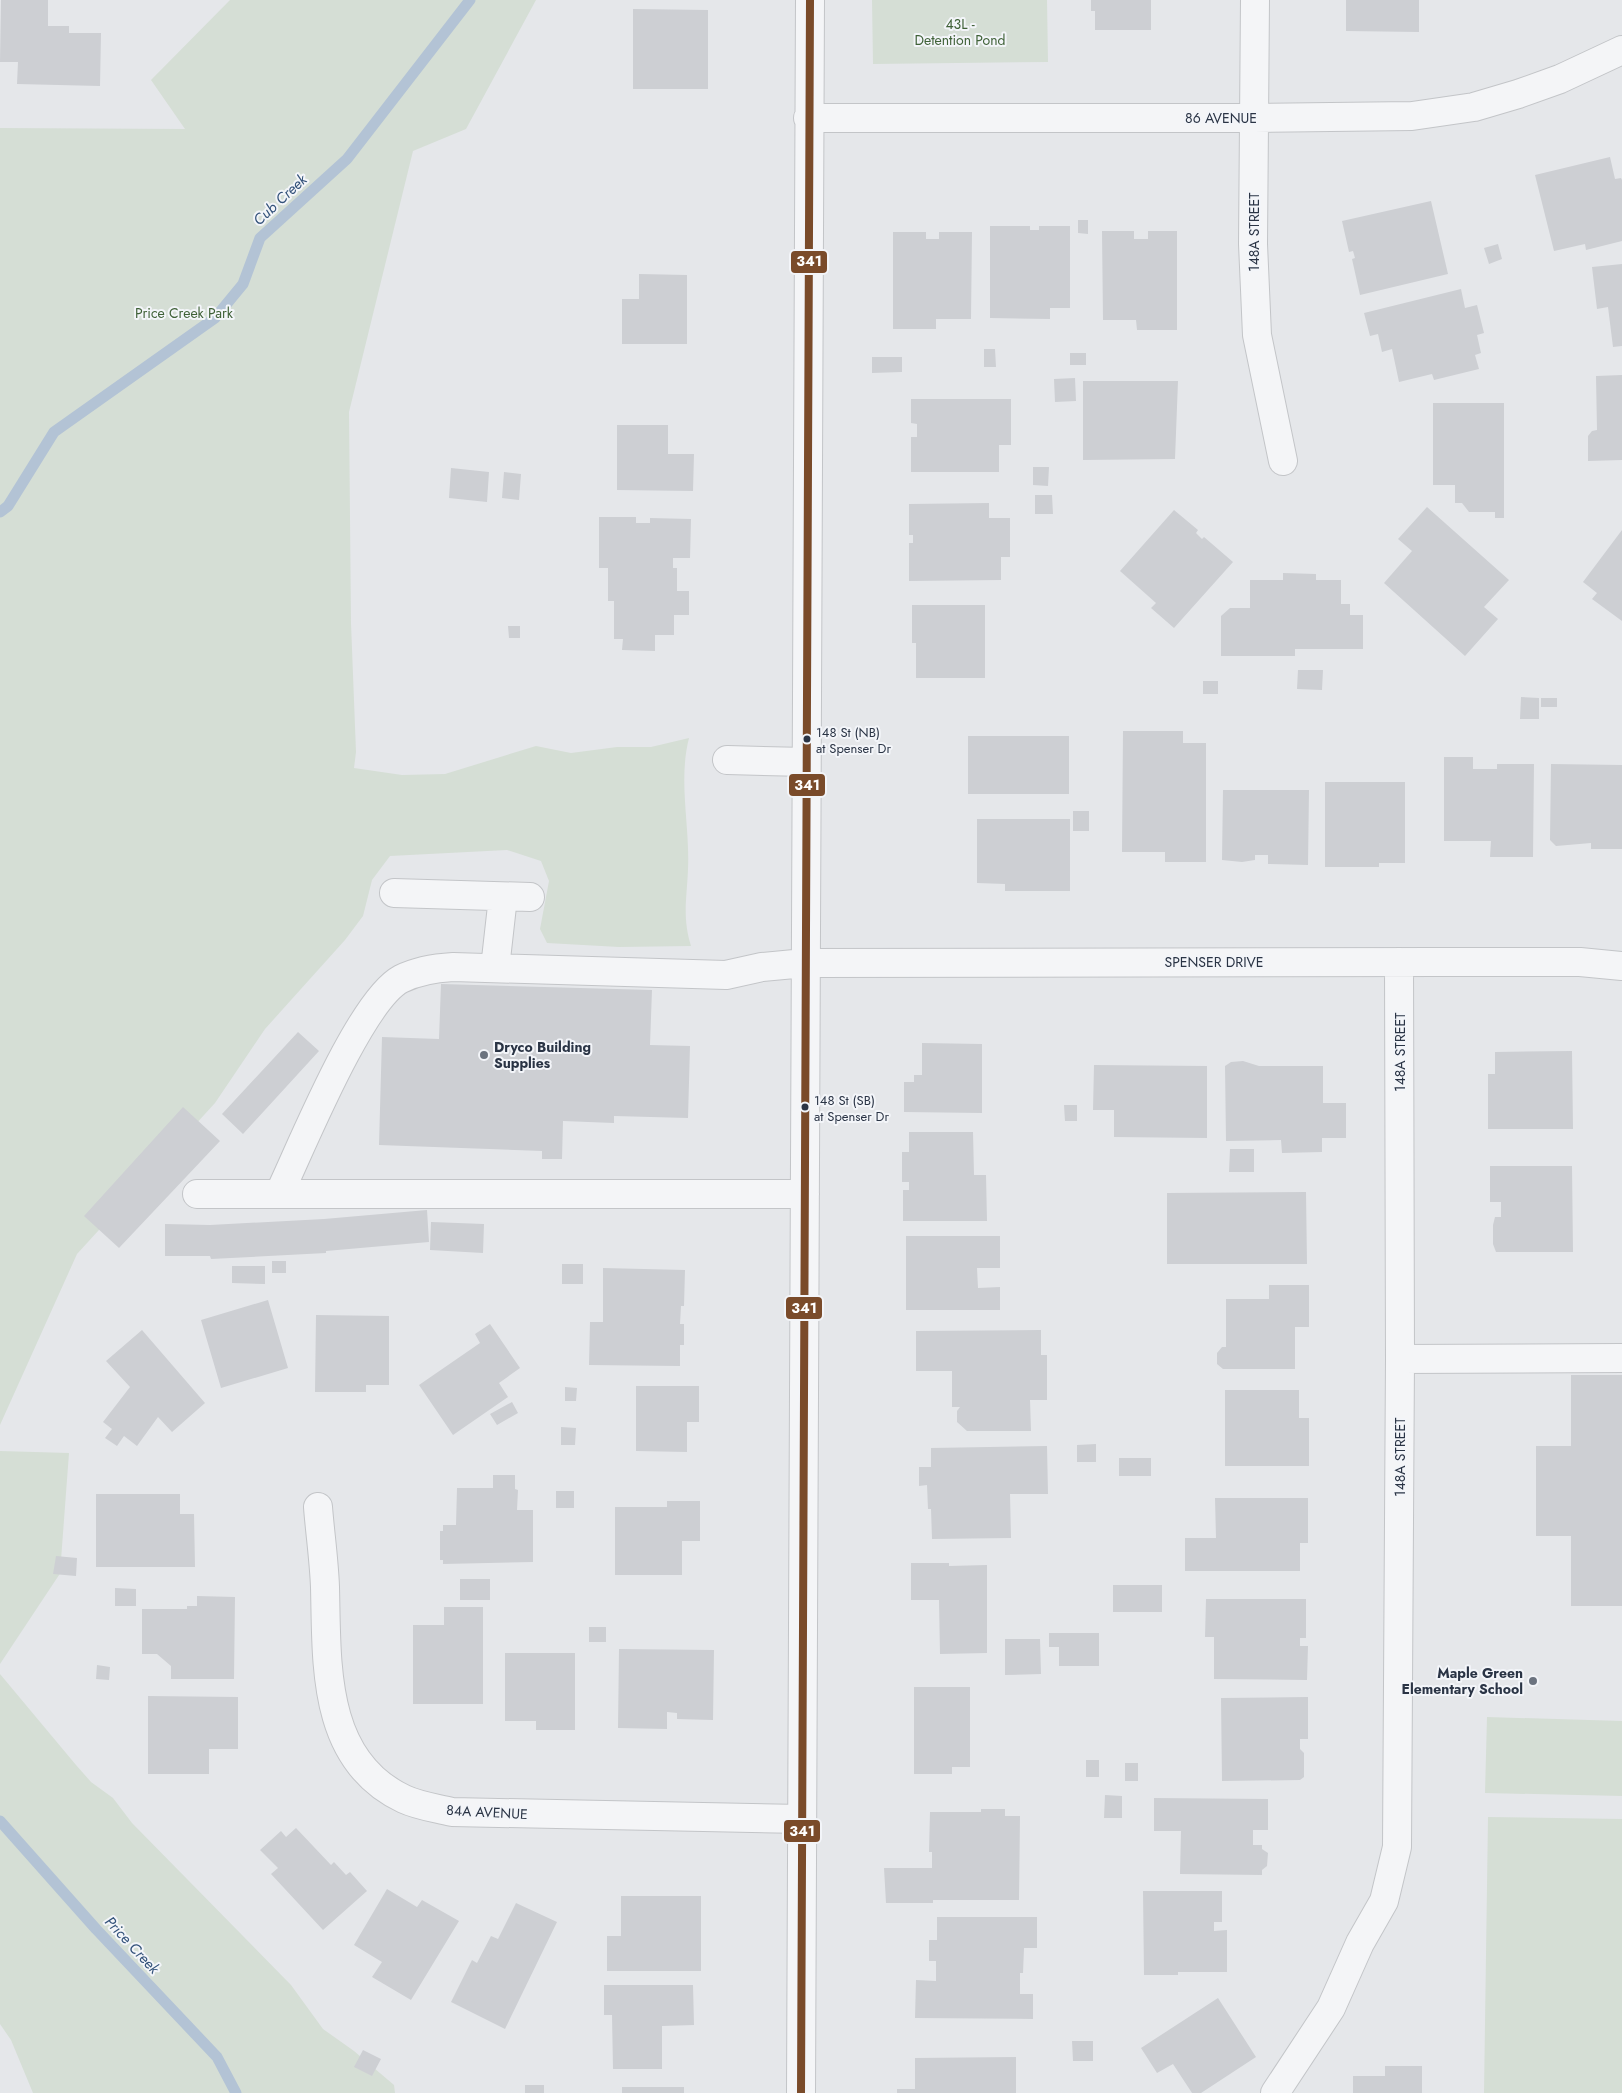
<svg xmlns="http://www.w3.org/2000/svg" width="1622" height="2093" viewBox="0 0 1622 2093" font-family="Jost,sans-serif">
<style>
.green{fill:#d5ded5}
.lines{fill:none;stroke-linecap:round;stroke-linejoin:round}
.stream{stroke:#b3c3d5;stroke-width:11}
.building{fill:#cdcfd3}
.minor-casing{stroke:#c3c5c8;stroke-width:30}
.minor{stroke:#f4f5f7;stroke-width:28}
.bus-1-casing{stroke:#f3f5f9;stroke-width:11}
.bus-1{stroke:#7a4b2a;stroke-width:8}
.bus-dot{fill:#2a3445;stroke:#f3f5f9;stroke-width:2}
.poi-dot{fill:#6b737f;stroke:#f3f5f9;stroke-width:2}
.labels{text-anchor:middle;stroke-width:4;stroke-linejoin:round;paint-order:stroke}
.bus-label{font-size:13px;fill:#2a3445;stroke:#f3f5f9;text-anchor:start}
.park-label{font-size:14px;fill:#3f6137;stroke:#f3f5f9}
.street-label{font-size:14px;fill:#2a3445;stroke:#f3f5f9}
.poi-label{font-size:14px;font-weight:bold;fill:#2a3445;stroke:#f3f5f9;text-anchor:start}
.water-label{font-size:15px;font-style:italic;fill:#33527a;stroke:#f3f5f9}
.line-badge{stroke:#f3f5f9;stroke-width:2}
.badge-label{font-size:14px;text-anchor:middle;font-weight:bold;fill:#fff}
</style>
<rect width="100%" height="100%" fill="#e5e7ea"/>
<!-- green -->
<path class="green" d="M230 0H536L466 129 413 151 349 412 351 623 356 752 354 768 402 775 445 774 536 746 571 753 617 747H651L689 738C678 781 690 825 688 869 687 898 682 917 691 946L619 947 547 943 540 929 549 881 541 861 507 850 390 856 372 880 363 916 345 940 265 1029 215 1103 77 1254 0 1425V128L185 129 151 80Z
M872 0H1047L1048 62 873 64Z
M0 1451 69 1453 61 1560 63 1569 0 1664Z
M0 1674 76 1765 91 1782 113 1798 132 1823 291 1985 323 2029 354 2051 394 2085 395 2093H33L11 2040 0 2024Z
M1487 1717 1622 1721V1796L1485 1793Z
M1488 1817 1622 1819V2093H1484Z"/>
<g class="lines">
<!-- stream -->
<path class="stream" d="M0 512 8 506 54 432 215 318 243 284 260 238 347 159 470 0
M0 1821 96 1929 217 2057 236 2093"/>
</g>
<!-- building -->
<path class="building" d="M1 0H48V26H69V33H101L100 86 17 84 18 62H0Z
M1091 0H1151V30H1095V11H1091Z
M1346 0H1419V32L1346 31Z
M633 9 708 10V89H633Z
M1610 157 1615 179 1621 178 1622 180V241L1586 250 1585 244 1554 251 1535 175Z
M1431 201 1448 274 1360 295 1352 259 1355 258 1353 251 1349 252 1342 221Z
M1078 220H1088V234L1078 233Z
M990 226H1030V230H1039V226H1070V308H1050V319L990 318Z
M1102 231H1134V239H1148V231H1177V330H1137L1136 320H1103Z
M893 232H926V239H939V232H972L971 319H936V329H893Z
M1498 244 1502 259 1489 264 1484 248Z
M1622 264V346L1613 347 1608 307 1597 309 1592 267Z
M639 274 687 275V344H622V299H639Z
M1461 289 1465 308 1477 305 1484 333 1477 335 1481 353 1475 355 1479 369 1434 380 1432 374 1399 382 1392 349 1382 352 1378 334 1370 336 1364 313Z
M984 349H995L996 367H984Z
M1070 353H1086V365H1070Z
M872 357H902V372L872 373Z
M1622 375V460L1588 461V436L1592 431 1597 430 1596 376Z
M1075 378 1076 401 1055 402 1054 379Z
M1083 381H1178L1175 459 1083 460Z
M911 399H1011V445H999V472H911V437H917V424L911 423Z
M1433 403H1504V518H1495V512H1469L1462 503H1455V485H1433Z
M617 425H668V454H694L693 491 617 490Z
M1033 467H1049L1048 486 1033 485Z
M451 468 489 472 487 502 449 498Z
M504 472 521 474 519 500 502 498Z
M1035 495H1052L1053 514H1035Z
M989 503V518H1010V557H1001V580L909 581V543H913V535H909V504Z
M1427 507 1509 580 1484 607 1498 619 1465 656 1384 583 1412 551 1398 539Z
M1174 510 1198 530 1196 533 1202 539 1204 537 1233 562 1174 628 1151 608 1156 603 1120 571Z
M599 517H636V523H650V518L691 519 690 558H673V568H677V591H689V615H674V635H655V651L622 650 623 639H614V601H608V568H599Z
M1622 530V621L1592 599 1597 593 1583 582Z
M1283 573 1316 574V580H1341V604H1350V615H1363V649H1295V656H1221V616L1230 608H1250V580H1283Z
M912 605H985V678H916V643H912Z
M508 626H520V638H509Z
M1298 670H1323L1322 690 1297 689Z
M1203 681H1218V694H1203Z
M1521 697 1539 698V719H1520Z
M1541 698H1557V707H1541Z
M1123 731H1183V743H1206V862H1165V852H1122Z
M968 736H1069V794H968Z
M1444 757H1473V769H1497V764H1534L1533 857H1490L1491 841H1444Z
M1551 764 1622 765V849H1591V843L1556 846 1550 840Z
M1325 782H1405V863H1379V867H1325Z
M1223 790H1309L1308 865 1268 864V855H1255V860L1242 862 1222 860Z
M1073 811H1089V831H1073Z
M977 819H1070V891H1005V884L977 883Z
M441 984 652 990 650 1045 690 1046 688 1118 614 1116V1123L563 1121 562 1159H542V1151L379 1145 382 1037 439 1039Z
M298 1032 319 1051 243 1134 222 1114Z
M922 1043 982 1044V1113L904 1112V1082H914V1075H922Z
M1572 1051 1573 1129H1488V1074H1495V1052Z
M1243 1061 1259 1066H1323V1103H1346V1138H1322V1152L1282 1153 1281 1140 1226 1141 1225 1066 1231 1062Z
M1094 1065 1207 1066V1138L1114 1137V1110H1093Z
M1064 1105H1077V1121H1065Z
M183 1107 220 1141 119 1248 84 1216Z
M909 1132H973L974 1175H986L987 1221H903V1190H909V1182H902V1152H909Z
M1230 1149H1254V1172H1229Z
M1490 1166H1572L1573 1252H1496L1493 1244V1225L1495 1217H1501V1202H1490Z
M1306 1192 1307 1264H1167V1193Z
M427 1210 429 1242 326 1251V1253L211 1259 210 1256H165V1224L210 1225 324 1219Z
M431 1222 484 1224 483 1253 430 1250Z
M906 1236H1000V1268H977L978 1288 1000 1287V1310H906Z
M272 1261H286V1273H272Z
M562 1264H583V1284H562Z
M232 1266H265V1284L232 1283Z
M603 1268 685 1270 684 1306H681L680 1324H684V1345H680V1366L589 1365 590 1322H603Z
M1269 1285H1309V1327H1295V1369H1223L1217 1364V1353L1222 1347H1226V1299H1269Z
M268 1300 288 1368 221 1388 201 1320Z
M316 1315 389 1316V1385H366V1392H315Z
M490 1324 520 1368 499 1383 508 1397 453 1435 419 1385 480 1343 475 1334Z
M142 1330 205 1403 172 1432 158 1417 137 1446 124 1436 117 1446 105 1438 112 1429 103 1422 130 1387 106 1361Z
M1041 1330V1355H1047V1400H1030L1031 1431H967L957 1422V1411L960 1407H952V1371H916V1331Z
M1571 1375H1622V1606H1571V1536H1536V1446H1571Z
M636 1386H699V1422H687V1452L636 1451Z
M565 1387 577 1388 576 1401H565Z
M1225 1390H1299V1418H1309V1466H1225Z
M512 1402 518 1413 497 1425 490 1414Z
M561 1427 576 1428 575 1445H561Z
M1096 1444V1462H1077V1445Z
M1047 1446 1048 1494H1010L1011 1538 932 1539 931 1509H928L927 1485 919 1486V1467H931V1448Z
M1119 1458H1151V1476H1119Z
M493 1475H515V1489L518 1490 517 1510H533V1562L443 1564V1560H440V1531H443V1525H456L457 1488H493Z
M556 1491H574V1508H556Z
M96 1494H180V1514H194L195 1567H96Z
M1215 1498H1308V1543H1300V1571H1185V1538H1216Z
M667 1501H700V1541H682V1575H615V1507H667Z
M56 1556 77 1558 76 1576 53 1574Z
M911 1563H949V1566L987 1565V1653L940 1654 939 1600H911Z
M460 1579H490V1600H460Z
M1113 1585H1162V1612H1113Z
M115 1588 136 1589V1606H115Z
M197 1596 235 1597 234 1679H171V1666L157 1654H142V1609H187V1606H197Z
M1206 1599H1306V1638H1300V1646H1308L1307 1680 1214 1679V1637H1205Z
M444 1607H483V1704H413V1625H444Z
M589 1627H606V1642H589Z
M1049 1633H1099V1666H1059V1647H1049Z
M1005 1639H1040L1041 1674 1005 1675Z
M619 1649 714 1650 713 1720 677 1719V1713L667 1712V1729L618 1728Z
M505 1653H575V1730H536V1721H505Z
M97 1665 110 1667 109 1680 96 1679Z
M914 1687H970V1767H952V1774H914Z
M148 1696 238 1697V1749H209V1774H148Z
M1308 1697V1739H1300V1749L1304 1753V1777L1300 1780 1222 1781 1221 1698Z
M1086 1760H1099V1777H1086Z
M1125 1763H1138V1781H1125Z
M1105 1795 1122 1796V1818H1104Z
M1154 1798 1268 1799V1830H1253V1845H1262V1849L1268 1853 1267 1866 1262 1870V1875L1180 1874 1181 1831H1154Z
M981 1809H1005V1816H1020L1019 1900H933V1903H886L884 1868H932V1852H929L930 1812H981Z
M296 1828 331 1865 334 1862 346 1875 350 1872 367 1891 323 1930 271 1874 278 1868 260 1850 281 1831 286 1837Z
M387 1889 417 1907 422 1900 459 1921 411 2000 372 1977 382 1962 354 1945Z
M1143 1891H1222V1922H1214V1931L1227 1930V1972H1178V1975H1144Z
M621 1896H701V1971H607V1936H621Z
M516 1903 557 1922 505 2029 451 2002 472 1960 477 1963 491 1936 498 1939Z
M937 1917H1037V1948H1024L1023 1973H1020V1994H1033V2019L915 2018 916 1980 936 1981V1961H929V1940H937Z
M604 1985H693L694 2025 662 2026V2069H613L612 2015H604Z
M1218 1998 1256 2057 1201 2093H1192L1173 2064 1157 2073 1141 2048Z
M1072 2041H1093V2061H1073Z
M363 2050 381 2059 372 2076 354 2067Z
M1016 2057V2093H897V2089H915V2058Z
M1385 2066H1422V2093H1353V2076H1385Z
M525 2085H544V2093H525Z
M622 2087H684V2093H622Z"/>
<g class="lines">
<defs>
<path id="minor" d="M1255 0 1253 244 1257 335 1283 461
M808 118H1255L1412 116 1474 107 1518 94 1560 79 1622 50
M727 760 806 762
M394 893 530 897
M495 968 503 897
M197 1194H805
M279 1194C301 1148 360 1001 401 979 417 971 435 968 453 967L726 975 762 967 805 963 1441 962H1580L1622 966
M1400 1359 1622 1358
M318 1507C320 1533 324 1560 325 1587 327 1663 321 1760 404 1799 419 1806 436 1808 452 1812L802 1819
M801 2093 810 0
M1275 2093 1331 2008 1360 1943 1384 1901 1397 1847 1400 1359 1399 962"/>
</defs>
<!-- minor casing -->
<use href="#minor" class="minor-casing"/>
<!-- minor -->
<use href="#minor" class="minor"/>
<defs>
<path id="bus-1" d="M801 2093 810 0"/>
</defs>
<!-- bus-1 casing -->
<use href="#bus-1" class="bus-1-casing"/>
<!-- bus-1 -->
<use href="#bus-1" class="bus-1"/>
</g>
<!-- markers -->
<g class="bus-dot">
<circle cx="807" cy="739" r="4.5"/>
<circle cx="805" cy="1107" r="4.5"/>
</g>
<g class="poi-dot">
<circle cx="484" cy="1055" r="5"/>
<circle cx="1533" cy="1681" r="5"/>
</g>
<g class="labels">
<!-- bus labels -->
<g class="bus-label">
<text x="816" y="737">148 St (NB)<tspan x="816" dy="16">at Spenser Dr</tspan></text>
<text x="814" y="1105">148 St (SB)<tspan x="814" dy="16">at Spenser Dr</tspan></text>
</g>
<!-- park labels -->
<g class="park-label">
<text x="960" y="29">43L -<tspan x="960" dy="16">Detention Pond</tspan></text>
<text x="184" y="318">Price Creek Park</text>
</g>
<!-- street labels -->
<g class="street-label">
<text x="1221" y="123">86 AVENUE</text>
<text transform="translate(1254 232) rotate(-90)" y="5">148A STREET</text>
<text x="1214" y="967">SPENSER DRIVE</text>
<text transform="translate(1400 1052) rotate(-90)" y="5">148A STREET</text>
<text transform="translate(1400 1457) rotate(-90)" y="5">148A STREET</text>
<text transform="translate(487 1812) rotate(3)" y="5">84A AVENUE</text>
</g>
<!-- poi labels -->
<g class="poi-label">
<text x="494" y="1052">Dryco Building<tspan x="494" dy="16">Supplies</tspan></text>
<text x="1523" y="1678" text-anchor="end">Maple Green<tspan x="1523" dy="16">Elementary School</tspan></text>
</g>
<!-- water labels -->
<g class="water-label">
<text transform="translate(280 200) rotate(-43)" y="5">Cub Creek</text>
<text transform="translate(132 1945) rotate(47)" y="5">Price Creek</text>
</g>
</g>
<g class="line-badge">
<rect x="790" y="250" width="38" height="24" rx="5" fill="#7a4b2a"/>
<rect x="788" y="773" width="38" height="24" rx="5" fill="#7a4b2a"/>
<rect x="785" y="1296" width="38" height="24" rx="5" fill="#7a4b2a"/>
<rect x="783" y="1819" width="38" height="24" rx="5" fill="#7a4b2a"/>
</g>
<g class="badge-label">
<text x="809" y="266">341</text>
<text x="807" y="790">341</text>
<text x="804" y="1313">341</text>
<text x="802" y="1836">341</text>
</g>
</svg>
